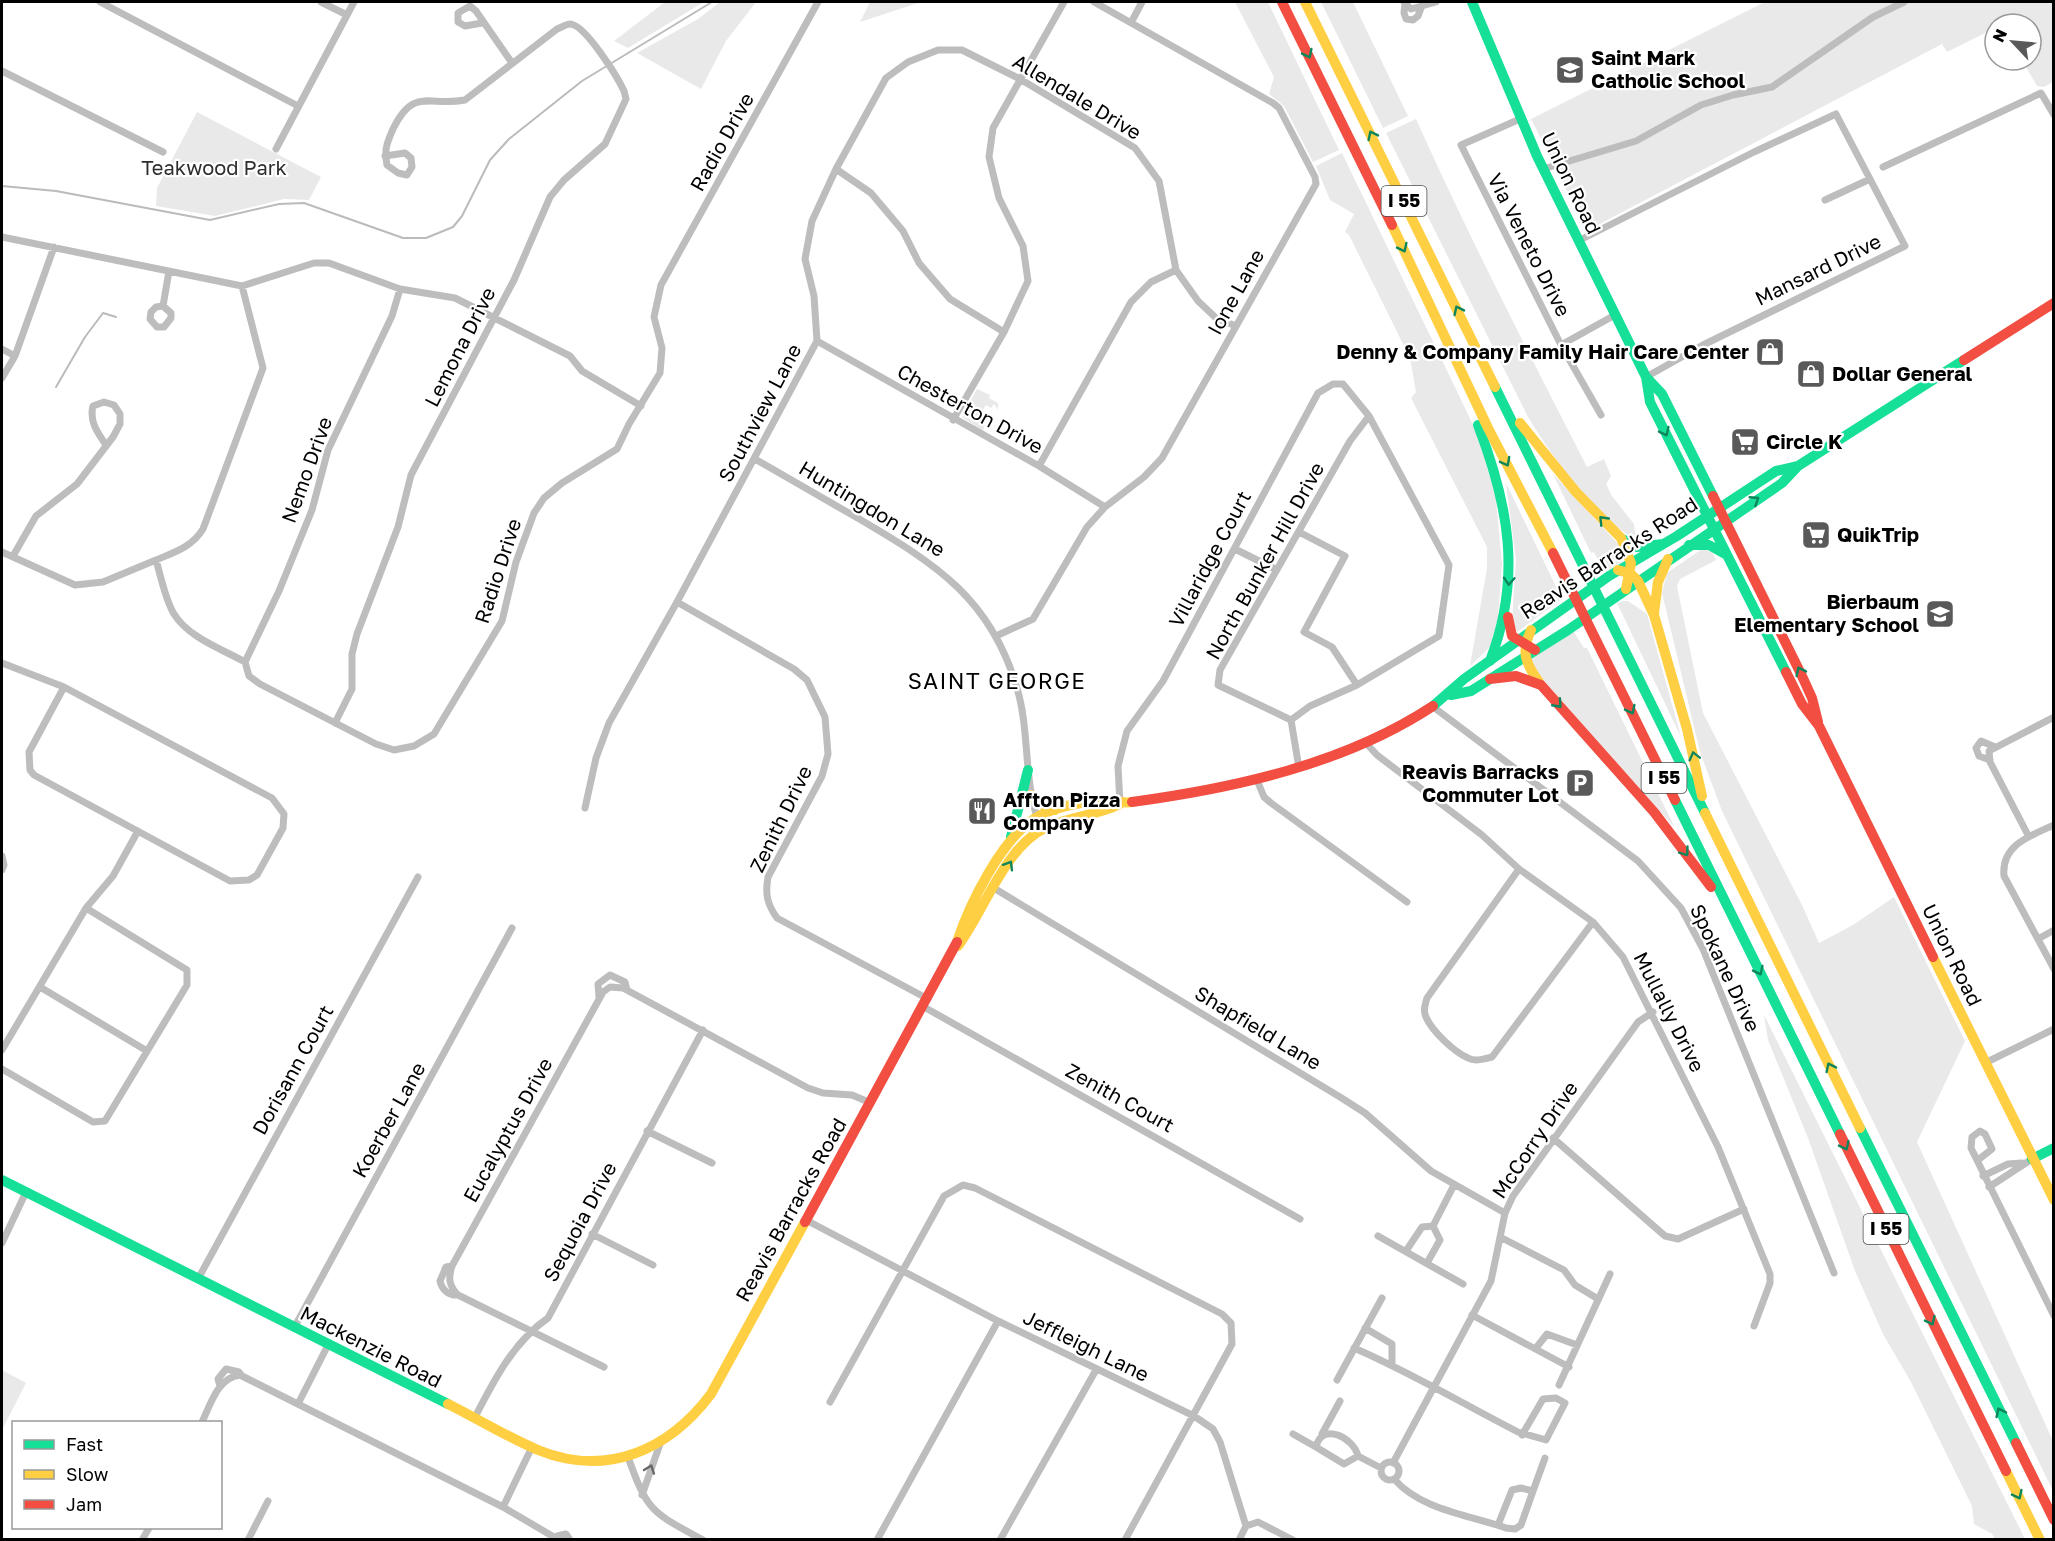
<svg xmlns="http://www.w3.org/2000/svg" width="2055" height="1541" font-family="'Golos Text',sans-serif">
<rect width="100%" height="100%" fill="#fff"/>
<path fill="#e9e9e9" d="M 665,2 L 704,2 L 628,48 L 614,41 Z
M 720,2 L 756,2 L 726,41 L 701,89 L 637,53 L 698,19 Z
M 870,2 L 921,2 L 860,22 Z
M 1235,2 L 1268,2 L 1339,150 L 1313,162 L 1284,106 L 1269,94 L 1274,77 Z
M 1321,2 L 1353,2 L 1408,116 L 1383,128 Z
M 1765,2 L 2053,2 L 2053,82 L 2044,87 L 2037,86 L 2022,60 L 2031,60 L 2031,24 L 1995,24 L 1995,28 L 1947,52 L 1942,44 L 1594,227 L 1582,221 L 1531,119 Z
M 197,112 L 321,177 L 309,200 L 284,199 L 215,216 L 156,206 L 157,188 Z
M 1416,119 C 1469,237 1528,352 1587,467 L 1604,459 L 1611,476 L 1606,484 L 1612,496 L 1634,524 L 1636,541 C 1595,514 1553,459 1528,417 L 1386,133 Z
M 1342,153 L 1478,435 L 1496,499 L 1502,564 L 1498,617 L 1490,647 L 1470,666 L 1487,568 L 1487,547 L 1411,398 L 1416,392 L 1410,358 L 1349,235 L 1345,232 L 1354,214 L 1330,200 L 1316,166 Z
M 977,389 L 990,395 L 989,398 L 998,403 L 998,410 L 994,404 L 991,408 L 986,405 L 979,416 L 986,420 L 983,431 L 962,417 Z
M 1553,474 L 1621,547 L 1623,561 L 1604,572 L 1594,552 L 1591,553 Z
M 1506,483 L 1562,599 L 1517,632 L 1512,621 L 1516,559 Z
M 1702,549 L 1712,552 L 1716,560 L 1680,579 L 1677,586 L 1703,713 L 1802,905 L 1819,943 L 1853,925 L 1894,897 L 1965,1041 L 1917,1142 L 2053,1441 L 2053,1491 L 1722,811 L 1700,752 L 1662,593 L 1667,573 Z
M 1624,601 L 1628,601 L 1647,614 L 1681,737 L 1617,603 Z
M 1574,632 L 1584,648 L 1587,648 L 1675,828 L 1539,675 L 1530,659 Z
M 1764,1015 L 2025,1539 L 1995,1539 L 1992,1534 L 1974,1524 L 1972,1506 L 1911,1382 L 1883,1334 L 1855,1271 L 1808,1138 L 1768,1040 Z
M 2,1370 L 26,1383 L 2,1430 Z"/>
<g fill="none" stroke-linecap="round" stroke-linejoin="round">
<path stroke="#bbb" stroke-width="2" d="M 2,186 L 56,191 L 210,220 L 279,204 L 304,203 L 403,238 L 426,238 L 453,227 L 462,216 L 490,160 L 509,139 L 582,81 L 712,2
M 56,387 L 85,337 L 103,313 L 116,317"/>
<path stroke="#bdbdbd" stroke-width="7" d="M 100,2 L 298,106
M 321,2 L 347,15
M 1404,2 L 1411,9 L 1436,2
M 1405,4 L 1404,13 L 1406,19 L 1413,20 L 1418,16 L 1421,8
M 1132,21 L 1142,2
M 482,23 L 465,26 L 458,22 L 458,13 L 470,6 L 476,11 L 512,63
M 2,71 L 163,152
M 1520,119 L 1461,145 L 1561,345 L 1601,415
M 276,149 L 354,2
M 1883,167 L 2041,93 L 2054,115
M 836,169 L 871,193 L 903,231 L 919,263 L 950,299 L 1004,332
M 1543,169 L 1636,141 L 1701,105 L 1733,95 L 1772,87 L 1873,17 L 1904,2
M 1825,200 L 1868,180
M 2,237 L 242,286 L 314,263 L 329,263 L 400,289 L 455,298 L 570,356 L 582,371 L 641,406
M 1578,241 L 1754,152 L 1836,114 L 1905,246 L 1703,345 L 1646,377
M 163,306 L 156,307 L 151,312 L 150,319 L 157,327 L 164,327 L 171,318 L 171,313 L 163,306 L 169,271
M 817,341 L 1039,466 L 1105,507
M 1561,345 L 1615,315
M 2,349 L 15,356
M 2,378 L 15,356 L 54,247
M 953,420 L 1004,332 L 1028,281 L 1023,246 L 999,198 L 989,157 L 993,128 L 1064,2
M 755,459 C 790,479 826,500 861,520 C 936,564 991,599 1017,688 C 1031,735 1022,785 1042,830
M 1039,466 L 1131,302 L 1151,282 L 1176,270
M 1299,532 L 1345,556 L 1304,632 L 1332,647 L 1357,685
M 1235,549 L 1277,570
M 2,552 L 75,585 L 103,582 L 156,560 C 161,577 165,599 174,614 C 189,638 222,649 245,662 L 249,676 L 260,684 L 376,744 L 394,750 L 414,746 L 434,734 L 502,621 L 516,562 L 534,513 L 544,498 L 562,483 L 617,449 L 629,424 L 660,373 L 662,348 L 654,317 L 661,285 L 818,2
M 13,556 L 36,516 L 77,484 L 113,437 L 120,424 L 120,414 L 114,405 L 104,402 L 93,406 C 89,422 98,433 106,445
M 156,560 C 175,552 192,547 203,529 L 263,368 L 242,286
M 677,602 L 794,669 L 807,680 L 825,717 L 828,754 L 822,776 L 768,877 C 765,894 767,904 777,918 L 928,999
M 996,636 L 1033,619 L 1087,527 L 1105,507 L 1144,477 L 1162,458 L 1316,184 L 1315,177 L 1279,108 L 1273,103 L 1094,2
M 245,662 L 279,591 L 312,510 L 328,450 L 392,316 L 400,289
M 2,663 L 64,687 L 272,798 L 284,814 L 283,828 L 257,875 L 249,880 L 230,881 L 34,775 L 30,770 L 29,752 L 64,687
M 1432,706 L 1638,861 L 1681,908 L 1703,949 L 1834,1273
M 1291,720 L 1218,685 L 1220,670 L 1350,441 L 1369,416
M 335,723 L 352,689 L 352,654 L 357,634 L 398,527 L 411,475 L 514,280 L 550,197 L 564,180 L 605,144 L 626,99 L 624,91 C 618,78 585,24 570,24 C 566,24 561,28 557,29 L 465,100 C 429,107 414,86 393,129 C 387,143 384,149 387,165 L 398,173 L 407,175 L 412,167 L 411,158 L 405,153 L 385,156
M 1365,742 L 1377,755 L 1482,835 L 1519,869 L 1593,922 L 1623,957 L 1718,1147 L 1770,1274 L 1770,1283 L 1754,1326
M 1990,760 L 1979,756 L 1976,748 L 1981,741 L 1995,747
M 1257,780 L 1264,797 L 1271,803 L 1407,902
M 1120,804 L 1118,766 L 1127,731 L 1163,681 L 1318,393 L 1333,384 L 1343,384 L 1369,416 L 1449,565 L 1439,636 L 1357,685 L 1310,706 L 1291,720 L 1299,768
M 585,808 L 596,758 L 609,723 L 677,602 L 817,341 L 814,296 L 805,259 L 812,221 L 836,169 L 886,78 L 908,62 L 938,50 L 962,50 L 1020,79 L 1135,148 L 1159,181 L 1176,270 L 1198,301 L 1216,318 L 1236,326
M 2054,825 C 2030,836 2001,845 2004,876 L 2054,969
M 2029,837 L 1990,762 L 1989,751 L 2054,717
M 2,856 L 4,865 L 2,870
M 1519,869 L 1427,998 C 1425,1005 1423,1011 1426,1017 C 1432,1031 1454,1052 1468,1058 C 1475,1062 1484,1059 1492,1057 L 1593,922
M 992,887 L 1340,1097 L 1365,1113 L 1431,1171 L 1505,1213
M 2038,939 L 2054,930
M 40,987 L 147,1051
M 599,997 L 598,984 L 610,975 L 625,982 L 627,990
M 924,1007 L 1300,1219
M 2,1050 L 86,908 L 113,876 L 138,831
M 1985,1063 L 2054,1029
M 2,1069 L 93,1122 L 105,1121 L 187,985 L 187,970 L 86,908
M 647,1131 L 712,1163
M 1553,1138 L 1665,1236 L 1678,1239 L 1744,1209
M 1978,1160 L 1992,1149 L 1985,1134 L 1980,1131 L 1972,1137 L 1971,1148 L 2054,1316
M 1983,1176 L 2008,1164 L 2022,1163
M 1989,1187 L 2032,1159
M 806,1220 L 998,1321 L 1194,1416 L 1213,1429 L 1220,1442 L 1246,1526 L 1258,1522 L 1293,1540
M 1433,1226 L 1454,1185
M 592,1234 L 653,1265
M 1378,1236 L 1463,1284
M 1502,1238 L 1564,1270 L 1575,1285 L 1598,1299
M 2,1243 L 26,1192
M 1406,1251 L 1422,1227 L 1433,1226
M 1427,1263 L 1440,1240 L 1433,1226
M 452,1266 L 446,1267 L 440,1281 C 442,1290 449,1296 458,1295
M 198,1279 L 418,877
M 1472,1315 L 1569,1367
M 294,1328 L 512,928
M 1365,1328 L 1392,1344 L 1392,1364
M 1354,1348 C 1410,1372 1463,1404 1518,1432 L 1546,1440 L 1565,1403 L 1556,1398 L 1543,1399 L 1522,1435
M 1536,1348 L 1547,1334 L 1577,1345
M 604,1367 L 458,1295 C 449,1286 448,1278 452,1266 L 603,992 L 610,987 L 623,988 L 808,1088 L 823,1093 L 852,1095 L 871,1103
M 1337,1380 L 1382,1298
M 1559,1385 L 1610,1274
M 220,1386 L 218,1379 L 226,1369 L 239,1372 L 242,1376
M 830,1402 L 944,1196 L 963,1185 L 975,1188 L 1222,1314 L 1231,1323 L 1232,1344 L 1125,1540
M 298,1404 L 328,1345
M 474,1419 C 493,1382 513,1342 548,1318 L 703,1030
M 202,1422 C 211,1404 217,1378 240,1375 L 503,1507 L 559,1540
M 1293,1434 L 1316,1447
M 1322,1434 L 1340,1401
M 1358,1456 C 1354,1438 1322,1421 1316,1447 L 1344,1464 L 1358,1456 L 1381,1468
M 628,1457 C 648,1513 652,1512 703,1540
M1381 1471a9 9 0 1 1 18 0a9 9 0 1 1-18 0Z
M 1393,1463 L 1491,1281 L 1505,1213 L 1513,1196 L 1638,1022 L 1653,1012
M 1394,1479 C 1421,1510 1469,1515 1506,1528 L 1515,1529 L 1521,1525 L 1533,1491 L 1521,1488 L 1512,1490 L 1498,1525
M 1533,1491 L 1545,1458
M 642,1495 L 660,1444
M 503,1507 L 532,1447
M 557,1536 L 566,1534 L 570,1540
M 142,1540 L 149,1528
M 248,1540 L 268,1501
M 877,1540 L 998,1321
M 1000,1540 L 1096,1370
M 1239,1540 L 1246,1526"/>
<path stroke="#16e098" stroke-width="10" d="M 1472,2 L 1537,156 L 1646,377 L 1662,394 L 1713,496
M 1646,377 L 1650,402 L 1786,672
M 1495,387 L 1705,813
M 1478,425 C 1509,506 1522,578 1490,661
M 1622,539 L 1637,547 L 1663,544
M 1689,545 L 1709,545 L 1725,554
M 1451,695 L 1471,691 L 1568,630 L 1782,483 L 1798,466 L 1964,360
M 1433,706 L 1464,679 L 1609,576 L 1677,536 L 1776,471 L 1798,466
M 1675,800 L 1840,1134
M 1011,837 L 1028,770
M 1860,1128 L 2016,1443
M 2032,1159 L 2054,1148
M 2,1180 L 448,1404"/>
<path stroke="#ffcf43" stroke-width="10" d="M 1305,2 L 1495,387
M 1392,225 L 1488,428 L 1553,553
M 1520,423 L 1576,492 L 1621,538 L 1631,563 L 1626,589
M 1618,570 L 1631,574 L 1638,581 L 1654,615 L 1687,729 L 1702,796
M 1654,613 L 1658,582 L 1668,559
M 1531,630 C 1521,652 1525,663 1539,682
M 1031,795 L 1039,803 L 1055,810
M 1705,813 L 1860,1128
M 957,942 C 969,905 1001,840 1034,819 C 1050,808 1081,802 1100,800 C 1111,799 1121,804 1132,802
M 958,946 C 984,911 1005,847 1045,828 C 1069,816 1096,816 1120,804
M 1933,957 L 2054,1200
M 448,1404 C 478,1419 507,1437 538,1450 C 607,1478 669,1450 711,1394 L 805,1222
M 2006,1471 L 2040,1540"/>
<path stroke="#f24e42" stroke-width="10" d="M 1282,2 L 1392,225
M 1964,360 L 2054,303
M 1713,496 L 1802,676 L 1812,698 L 1818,722
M 1553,553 L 1675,800
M 1508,617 L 1512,636 L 1535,650
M 1786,672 L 1802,704 L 1819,726 L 1933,957
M 1490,679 L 1516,676 L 1541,685 L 1654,812 L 1711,887
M 1132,802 C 1235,788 1345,764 1433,706
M 1840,1134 L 2006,1471
M 805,1222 L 957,942
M 2016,1443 L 2054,1520"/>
</g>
<defs><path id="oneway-chevron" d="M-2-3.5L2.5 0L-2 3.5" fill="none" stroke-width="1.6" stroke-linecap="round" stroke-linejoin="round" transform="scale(1.5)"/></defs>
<g stroke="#0d865b">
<use href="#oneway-chevron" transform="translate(1308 54) rotate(64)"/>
<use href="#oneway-chevron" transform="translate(1372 135) rotate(-116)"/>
<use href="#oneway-chevron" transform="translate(1403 248) rotate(64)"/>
<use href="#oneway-chevron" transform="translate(1458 310) rotate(-116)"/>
<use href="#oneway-chevron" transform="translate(1665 432) rotate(64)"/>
<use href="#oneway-chevron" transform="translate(1506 462) rotate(62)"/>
<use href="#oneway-chevron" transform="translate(1755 500) rotate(-33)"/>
<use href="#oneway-chevron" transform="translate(1603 520) rotate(-134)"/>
<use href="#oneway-chevron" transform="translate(1509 581) rotate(93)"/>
<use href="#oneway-chevron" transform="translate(1800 671) rotate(-116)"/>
<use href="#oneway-chevron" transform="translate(1558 704) rotate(48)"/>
<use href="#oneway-chevron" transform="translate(1631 710) rotate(64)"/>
<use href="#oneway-chevron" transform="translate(1694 756) rotate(-104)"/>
<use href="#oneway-chevron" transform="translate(1685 852) rotate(54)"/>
<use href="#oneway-chevron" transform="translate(1009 865) rotate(-59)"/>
<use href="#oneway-chevron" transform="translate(1759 971) rotate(64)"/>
<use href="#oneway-chevron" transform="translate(1830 1067) rotate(-116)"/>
<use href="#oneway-chevron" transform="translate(1845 1146) rotate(64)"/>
<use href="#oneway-chevron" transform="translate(1931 1321) rotate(64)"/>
<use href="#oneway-chevron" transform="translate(2000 1412) rotate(-116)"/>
<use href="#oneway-chevron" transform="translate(2018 1495) rotate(64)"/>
</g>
<use stroke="#686868" href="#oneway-chevron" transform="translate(650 1469) rotate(-70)"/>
<defs>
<g id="school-square" transform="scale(1.5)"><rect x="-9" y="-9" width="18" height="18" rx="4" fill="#595959" stroke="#fff"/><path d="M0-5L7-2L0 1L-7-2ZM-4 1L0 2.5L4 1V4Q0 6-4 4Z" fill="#fff"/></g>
<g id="shop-square" transform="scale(1.5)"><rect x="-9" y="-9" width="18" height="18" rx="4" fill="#595959" stroke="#fff"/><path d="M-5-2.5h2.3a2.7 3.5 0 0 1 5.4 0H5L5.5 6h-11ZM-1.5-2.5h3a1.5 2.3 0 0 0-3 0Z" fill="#fff"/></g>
<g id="supermarket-square" transform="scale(1.5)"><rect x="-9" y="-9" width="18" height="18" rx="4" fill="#595959" stroke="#fff"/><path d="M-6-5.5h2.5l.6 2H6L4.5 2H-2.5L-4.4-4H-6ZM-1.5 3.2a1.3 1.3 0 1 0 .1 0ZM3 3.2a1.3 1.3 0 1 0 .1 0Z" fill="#fff"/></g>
<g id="parking-square" transform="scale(1.5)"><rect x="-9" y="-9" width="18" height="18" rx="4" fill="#595959" stroke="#fff"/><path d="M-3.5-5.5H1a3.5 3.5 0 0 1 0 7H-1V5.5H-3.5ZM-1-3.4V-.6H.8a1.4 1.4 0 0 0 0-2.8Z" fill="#fff"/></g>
<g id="restaurant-square" transform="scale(1.5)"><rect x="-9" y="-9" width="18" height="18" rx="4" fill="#595959" stroke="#fff"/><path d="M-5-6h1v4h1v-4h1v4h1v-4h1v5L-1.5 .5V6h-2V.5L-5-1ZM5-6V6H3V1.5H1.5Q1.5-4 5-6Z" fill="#fff"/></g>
</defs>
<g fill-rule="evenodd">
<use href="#school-square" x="1570" y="70"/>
<use href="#shop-square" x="1770" y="352"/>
<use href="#shop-square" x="1811" y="374"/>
<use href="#supermarket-square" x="1745" y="442"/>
<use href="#supermarket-square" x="1816" y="535"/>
<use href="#school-square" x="1940" y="614"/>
<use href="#parking-square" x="1580" y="783"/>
<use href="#restaurant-square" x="982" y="811"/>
</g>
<g text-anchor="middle" stroke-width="4.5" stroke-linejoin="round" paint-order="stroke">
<g fill="#fff" stroke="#4c4c4c" stroke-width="1.5">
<rect x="1381.5" y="186" width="45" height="30" rx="4.5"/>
<rect x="1641.5" y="763" width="45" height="30" rx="4.5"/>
<rect x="1863.5" y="1214" width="45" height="30" rx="4.5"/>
</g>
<g font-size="18" font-weight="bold" fill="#000">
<text x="1404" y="207">I 55</text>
<text x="1664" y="784">I 55</text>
<text x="1886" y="1235">I 55</text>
</g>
<g font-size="20" font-weight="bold" fill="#000" stroke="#fff" text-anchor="start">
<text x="1591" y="65">Saint Mark<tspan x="1591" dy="23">Catholic School</tspan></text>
<text x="1749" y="359" text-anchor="end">Denny &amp; Company Family Hair Care Center</text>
<text x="1832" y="381">Dollar General</text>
<text x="1766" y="449">Circle K</text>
<text x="1837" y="542">QuikTrip</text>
<text x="1919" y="609" text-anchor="end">Bierbaum<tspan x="1919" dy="23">Elementary School</tspan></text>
<text x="1559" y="779" text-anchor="end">Reavis Barracks<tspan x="1559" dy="23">Commuter Lot</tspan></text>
<text x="1003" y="807">Affton Pizza<tspan x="1003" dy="23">Company</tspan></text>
</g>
<g font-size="20" fill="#000" stroke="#fff">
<text transform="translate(1077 97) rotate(31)" y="7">Allendale Drive</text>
<text transform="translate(722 142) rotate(-61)" y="7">Radio Drive</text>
<text transform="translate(1571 183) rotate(64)" y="7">Union Road</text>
<text transform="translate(1529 245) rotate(63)" y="7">Via Veneto Drive</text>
<text transform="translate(1818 270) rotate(-26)" y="7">Mansard Drive</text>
<text transform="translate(1236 292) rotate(-61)" y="7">Ione Lane</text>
<text transform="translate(460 347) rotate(-63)" y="7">Lemona Drive</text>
<text transform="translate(970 409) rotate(29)" y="7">Chesterton Drive</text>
<text transform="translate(760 413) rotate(-62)" y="7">Southview Lane</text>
<text transform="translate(307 470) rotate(-70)" y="7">Nemo Drive</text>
<text transform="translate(872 509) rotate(31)" y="7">Huntingdon Lane</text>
<text transform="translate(1609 558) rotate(-33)" y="7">Reavis Barracks Road</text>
<text transform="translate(1210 559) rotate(-62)" y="7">Villaridge Court</text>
<text transform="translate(1265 561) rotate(-61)" y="7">North Bunker Hill Drive</text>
<text transform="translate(498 571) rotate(-72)" y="7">Radio Drive</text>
<text transform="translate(781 819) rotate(-64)" y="7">Zenith Drive</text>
<text transform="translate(1952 955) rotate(64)" y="7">Union Road</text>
<text transform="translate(1725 968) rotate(65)" y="7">Spokane Drive</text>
<text transform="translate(1669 1012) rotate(63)" y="7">Mullally Drive</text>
<text transform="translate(1258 1028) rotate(31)" y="7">Shapfield Lane</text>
<text transform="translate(293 1070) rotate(-61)" y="7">Dorisann Court</text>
<text transform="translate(1120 1098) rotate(29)" y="7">Zenith Court</text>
<text transform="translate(389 1120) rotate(-61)" y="7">Koerber Lane</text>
<text transform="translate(508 1130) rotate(-61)" y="7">Eucalyptus Drive</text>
<text transform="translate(1535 1140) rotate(-56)" y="7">McCorry Drive</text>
<text transform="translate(791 1210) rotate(-61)" y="7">Reavis Barracks Road</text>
<text transform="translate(580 1222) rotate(-62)" y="7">Sequoia Drive</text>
<text transform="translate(1086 1346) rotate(26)" y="7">Jeffleigh Lane</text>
<text transform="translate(371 1347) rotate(27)" y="7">Mackenzie Road</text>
</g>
<g font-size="20" fill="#2e2e2e" stroke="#fff">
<text x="214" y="175">Teakwood Park</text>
</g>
<g font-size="22" letter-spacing="1.5" fill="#000" stroke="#fff">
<text x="997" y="689">SAINT GEORGE</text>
</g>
</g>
<rect width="2055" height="1541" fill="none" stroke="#000000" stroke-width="6"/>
<rect x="12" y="1421" width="210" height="108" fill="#ffffff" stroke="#999999" stroke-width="1.5"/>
<rect x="24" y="1440" width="30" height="9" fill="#16e098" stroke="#999999" stroke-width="1.5"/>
<text x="66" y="1451" font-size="18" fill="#000000">Fast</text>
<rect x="24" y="1470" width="30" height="9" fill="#ffcf43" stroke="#999999" stroke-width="1.5"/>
<text x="66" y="1481" font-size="18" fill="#000000">Slow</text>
<rect x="24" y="1500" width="30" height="9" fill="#f24e42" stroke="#999999" stroke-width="1.5"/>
<text x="66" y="1511" font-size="18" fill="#000000">Jam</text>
<g transform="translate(2013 42) rotate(296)"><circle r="28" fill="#ffffff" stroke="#999999" stroke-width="1.5"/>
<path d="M0-4.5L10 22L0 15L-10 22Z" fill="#595959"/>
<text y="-9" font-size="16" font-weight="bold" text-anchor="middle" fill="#000000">N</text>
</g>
</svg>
